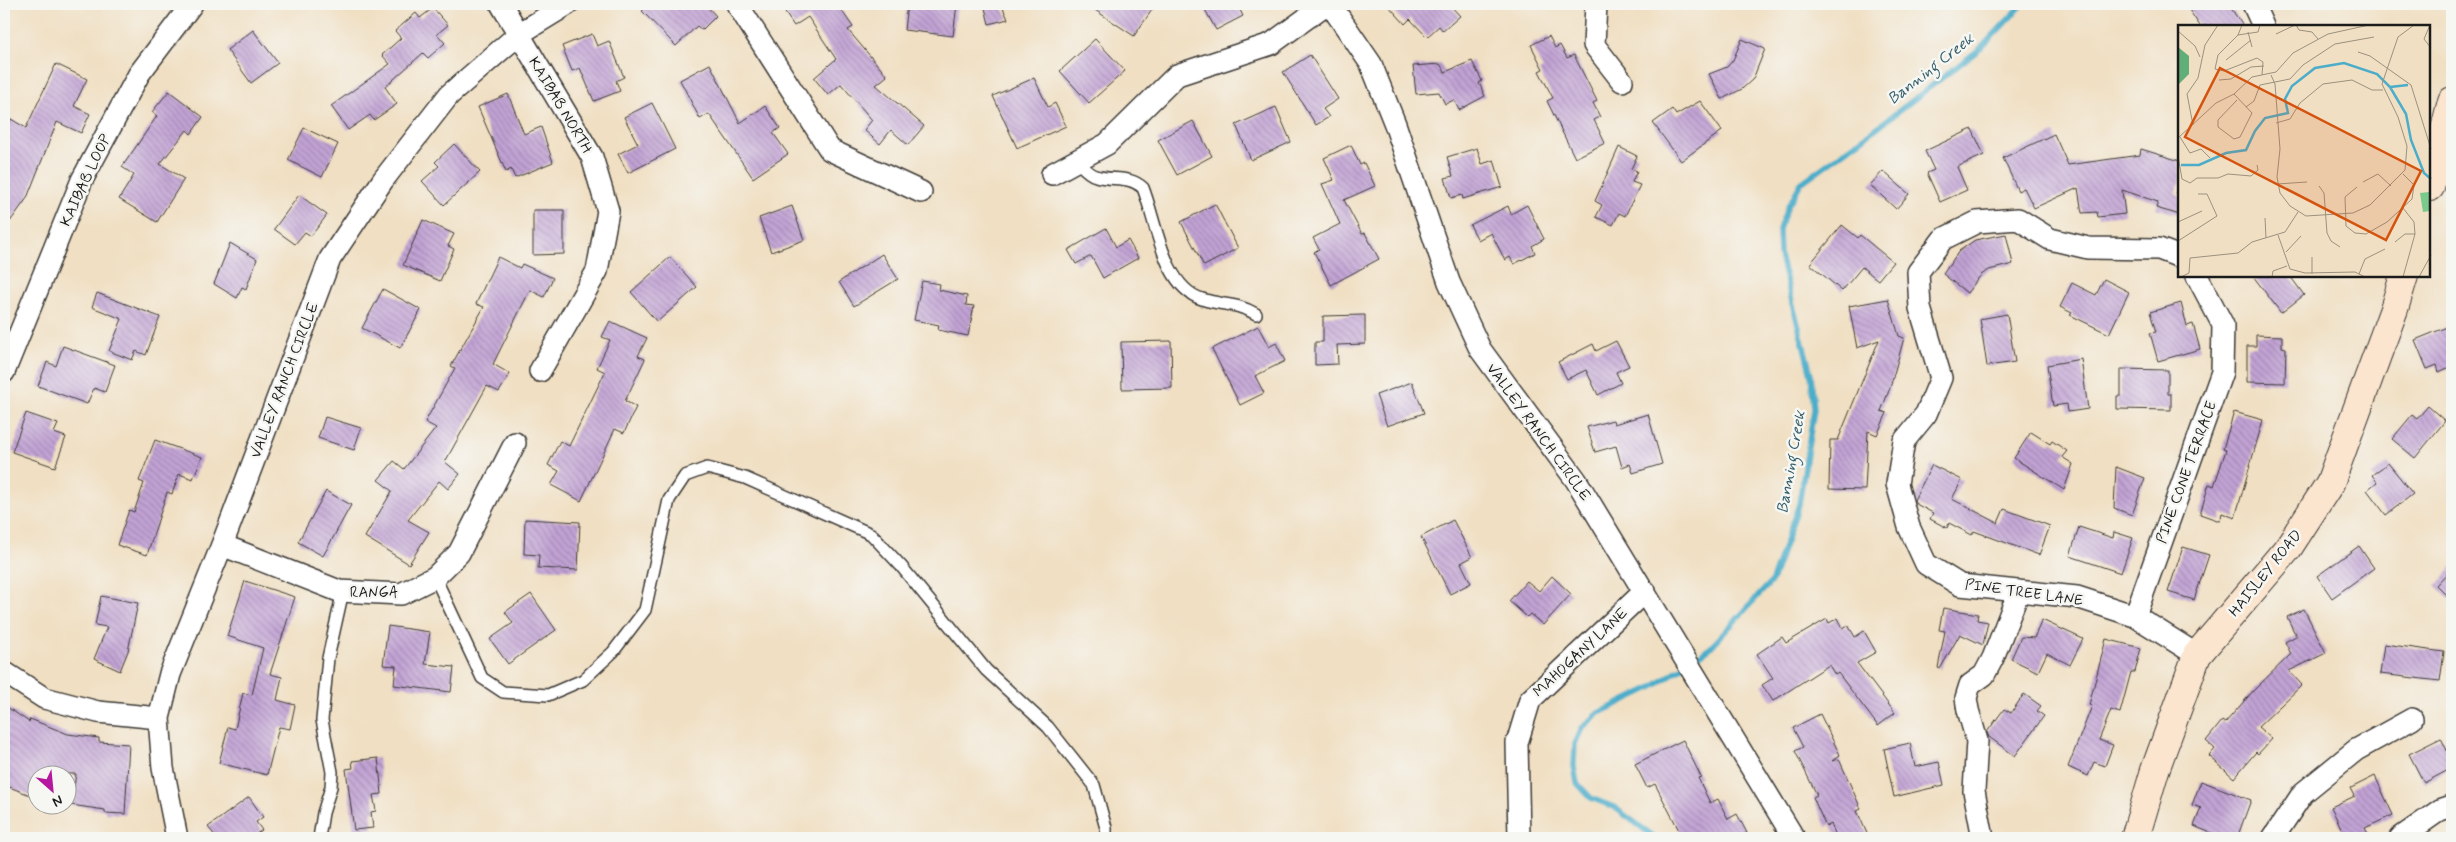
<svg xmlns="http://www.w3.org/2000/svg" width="2456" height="842" font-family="Mynerve,sans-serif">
<defs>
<pattern id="building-back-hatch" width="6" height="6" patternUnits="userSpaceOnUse" patternTransform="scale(1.25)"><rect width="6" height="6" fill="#c2a3d5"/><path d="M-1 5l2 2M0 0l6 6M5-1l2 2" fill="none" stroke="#9d84ac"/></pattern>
</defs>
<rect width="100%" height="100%" fill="#f6f6f2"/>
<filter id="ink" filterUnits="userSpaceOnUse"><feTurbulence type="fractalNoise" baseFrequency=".02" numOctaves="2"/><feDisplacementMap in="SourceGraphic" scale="10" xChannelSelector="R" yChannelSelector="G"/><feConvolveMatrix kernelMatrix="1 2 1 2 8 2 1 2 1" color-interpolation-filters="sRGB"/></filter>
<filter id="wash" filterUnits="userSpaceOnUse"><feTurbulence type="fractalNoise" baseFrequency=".0096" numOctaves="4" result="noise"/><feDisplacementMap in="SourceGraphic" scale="20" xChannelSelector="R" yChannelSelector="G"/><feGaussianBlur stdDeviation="1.12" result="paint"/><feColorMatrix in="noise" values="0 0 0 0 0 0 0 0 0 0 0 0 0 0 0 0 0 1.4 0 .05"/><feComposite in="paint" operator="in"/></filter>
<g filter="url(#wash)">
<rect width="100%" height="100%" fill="#f0dfc2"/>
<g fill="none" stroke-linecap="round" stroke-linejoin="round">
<path stroke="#4badca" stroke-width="5.5" d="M 1656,838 L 1614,807 L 1591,798 L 1577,783 L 1574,766 L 1575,744 L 1582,728 L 1599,713 L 1653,687 L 1710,648 L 1772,581 L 1799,504 L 1814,409 L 1811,374 L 1780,256 L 1779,229 L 1788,206 L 1801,183 L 1866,136 L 1981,48 L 2023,4"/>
</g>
<g id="blocks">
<path fill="url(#building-back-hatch)" d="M 650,4 L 705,4 L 716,16 L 702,30 L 697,26 L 676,46 L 642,11 Z
M 779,4 L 837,4 L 853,27 L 848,30 L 887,76 L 876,85 L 924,126 L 908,145 L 891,130 L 880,144 L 864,130 L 872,120 L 841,84 L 828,95 L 814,78 L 836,59 L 808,17 L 794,26 Z
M 907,4 L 957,4 L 953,36 L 904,30 Z
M 984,4 L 1001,4 L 1008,19 L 989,24 Z
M 1086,4 L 1156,4 L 1134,36 Z
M 1202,4 L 1237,4 L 1243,16 L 1216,30 Z
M 1387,4 L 1449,4 L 1460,16 L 1443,31 L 1439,26 L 1427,37 L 1410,19 L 1405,24 Z
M 2185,4 L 2228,4 L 2243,26 L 2200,26 Z
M 433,8 L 448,25 L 437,34 L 445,43 L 428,58 L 423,53 L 385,87 L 397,104 L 374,120 L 370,115 L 348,130 L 331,106 L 390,64 L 382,55 L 401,38 L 395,31 L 416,13 L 420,18 Z
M 253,30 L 278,63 L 251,83 L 227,50 Z
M 592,34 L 597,46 L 609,41 L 624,77 L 616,81 L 620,91 L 594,101 L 580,68 L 572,71 L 562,46 Z
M 1549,36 L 1555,48 L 1560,45 L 1567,58 L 1574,55 L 1597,101 L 1593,103 L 1600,117 L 1594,120 L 1605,143 L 1575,158 L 1547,101 L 1553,98 L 1539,71 L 1543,69 L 1531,45 Z
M 1095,39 L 1125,71 L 1089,103 L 1060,71 Z
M 1742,39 L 1765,49 L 1753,79 L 1742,89 L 1722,99 L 1709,74 L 1727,67 L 1733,60 Z
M 1310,55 L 1338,99 L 1323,109 L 1329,117 L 1316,125 L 1283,72 Z
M 1472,61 L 1482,81 L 1479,83 L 1485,96 L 1459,110 L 1454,100 L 1445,104 L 1439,92 L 1416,94 L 1413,66 L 1440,64 L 1445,72 Z
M 56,64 L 87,79 L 74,106 L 90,114 L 81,133 L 57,122 L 27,198 L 4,230 L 4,127 L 7,129 L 11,119 L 26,128 Z
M 710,64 L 740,123 L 765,106 L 780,128 L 773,133 L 788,154 L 753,178 L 709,114 L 700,119 L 680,80 Z
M 1034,78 L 1048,107 L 1055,103 L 1066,126 L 1017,148 L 993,96 Z
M 169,91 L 203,117 L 191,134 L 187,130 L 160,164 L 184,179 L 157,222 L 119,199 L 134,175 L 122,167 L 157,116 L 152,112 Z
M 508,94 L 524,134 L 541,127 L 553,162 L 515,178 L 511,169 L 506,172 L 478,107 Z
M 1700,101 L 1722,131 L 1681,161 L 1653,123 L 1672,109 L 1676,115 Z
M 652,103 L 675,149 L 628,173 L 618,154 L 638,144 L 624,117 Z
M 1276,107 L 1291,142 L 1251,160 L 1236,125 Z
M 1193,121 L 1212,156 L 1177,175 L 1158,140 Z
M 304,128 L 338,144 L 322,177 L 288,160 Z
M 1972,129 L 1984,155 L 1957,167 L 1967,190 L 1940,202 L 1927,173 L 1934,170 L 1925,151 Z
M 2054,134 L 2068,165 L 2140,155 L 2141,149 L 2180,161 L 2180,180 L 2176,194 L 2180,196 L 2180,215 L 2156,208 L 2158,202 L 2122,190 L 2125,214 L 2098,217 L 2097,212 L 2082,213 L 2078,188 L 2034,208 L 2024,188 L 2018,191 L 2003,158 Z
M 454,144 L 480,172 L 444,205 L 422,181 L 439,166 L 435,162 Z
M 1351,145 L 1360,165 L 1364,163 L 1375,186 L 1344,200 L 1362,234 L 1365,233 L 1379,259 L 1331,285 L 1314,252 L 1319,249 L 1313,238 L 1340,224 L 1322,184 L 1334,180 L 1324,158 Z
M 1619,147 L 1637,156 L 1631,169 L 1637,171 L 1632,182 L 1640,185 L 1625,216 L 1619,213 L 1613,225 L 1596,217 L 1602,205 L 1595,201 Z
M 1477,148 L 1482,164 L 1494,160 L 1502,187 L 1463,199 L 1462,195 L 1451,198 L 1445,178 L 1453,176 L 1447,157 Z
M 1883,171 L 1909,194 L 1896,209 L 1870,185 Z
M 299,195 L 327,215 L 311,236 L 305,232 L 295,244 L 274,229 Z
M 1215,204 L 1238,248 L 1204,266 L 1181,222 Z
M 1527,205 L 1544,239 L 1532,246 L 1535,253 L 1514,264 L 1510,257 L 1505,260 L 1491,233 L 1478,240 L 1470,225 L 1508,206 L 1511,214 Z
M 792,206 L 804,240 L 771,252 L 759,218 Z
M 533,210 L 564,210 L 564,254 L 533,255 Z
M 423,220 L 454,234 L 448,246 L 454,249 L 440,281 L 403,265 Z
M 1842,225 L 1858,238 L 1860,235 L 1893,262 L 1878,280 L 1862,267 L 1842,291 L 1810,264 Z
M 1106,228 L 1116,247 L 1128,240 L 1138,258 L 1103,278 L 1091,256 L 1076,264 L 1068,250 Z
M 2006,234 L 2013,264 L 1989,270 L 1981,275 L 1967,293 L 1943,274 L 1959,251 L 1975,240 Z
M 230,243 L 257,259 L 246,289 L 242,287 L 237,298 L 214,284 Z
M 882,254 L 898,279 L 854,306 L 839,282 Z
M 498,257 L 520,268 L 522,264 L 553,278 L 544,297 L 530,290 L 493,364 L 510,374 L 499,392 L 487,386 L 445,462 L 460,474 L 448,489 L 439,481 L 408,520 L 429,532 L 409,564 L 365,537 L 392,491 L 378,480 L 394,461 L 404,469 L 436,428 L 425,422 L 455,368 L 451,366 L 484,307 L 476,304 Z
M 670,257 L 697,287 L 657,322 L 631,292 Z
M 2253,276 L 2290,276 L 2304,295 L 2281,313 Z
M 2104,279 L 2129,292 L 2109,334 L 2070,315 L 2072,313 L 2060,307 L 2072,283 L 2096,295 Z
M 922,281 L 940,284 L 939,290 L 967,296 L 966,305 L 974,306 L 968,336 L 938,330 L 939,325 L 914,320 Z
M 383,289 L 421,310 L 400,348 L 362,328 Z
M 97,293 L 160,317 L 146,355 L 136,351 L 132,360 L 109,351 L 122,319 L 92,307 Z
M 1888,299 L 1899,336 L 1904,338 L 1890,388 L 1881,411 L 1887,413 L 1877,435 L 1868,431 L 1865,490 L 1829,489 L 1830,440 L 1838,440 L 1879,340 L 1857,348 L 1849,306 Z
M 2181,303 L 2187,326 L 2193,324 L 2200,349 L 2158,361 L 2150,333 L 2156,332 L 2150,312 Z
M 2007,314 L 2015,362 L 1987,366 L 1980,319 Z
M 1365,315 L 1365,344 L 1337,345 L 1338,364 L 1315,365 L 1315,342 L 1323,342 L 1323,316 Z
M 610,321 L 647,338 L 638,356 L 645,359 L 625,401 L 636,407 L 624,433 L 615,429 L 581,501 L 551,485 L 559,471 L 548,465 L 560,441 L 569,446 L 605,372 L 597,368 L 610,340 L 602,337 Z
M 2452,325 L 2452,366 L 2439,372 L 2437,365 L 2427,369 L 2415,340 Z
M 1258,326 L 1269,347 L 1276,343 L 1285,361 L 1255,376 L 1264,393 L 1240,405 L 1212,349 Z
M 2256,335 L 2282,336 L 2282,347 L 2286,348 L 2285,383 L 2247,382 L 2247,346 L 2256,346 Z
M 1171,341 L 1172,388 L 1122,389 L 1121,342 Z
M 1616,341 L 1629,366 L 1616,372 L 1621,383 L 1598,395 L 1586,370 L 1567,379 L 1558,362 L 1593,344 L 1596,351 Z
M 63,346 L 115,365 L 105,392 L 94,388 L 87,404 L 38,386 L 47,362 L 56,366 Z
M 2081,359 L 2088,409 L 2068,412 L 2067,404 L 2053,406 L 2047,365 Z
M 2121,369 L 2168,370 L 2168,394 L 2171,394 L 2171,410 L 2117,409 L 2117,396 L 2121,396 Z
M 1412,382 L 1424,413 L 1387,426 L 1376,395 Z
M 2428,406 L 2445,421 L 2415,458 L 2392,439 L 2412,415 L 2417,419 Z
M 2234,412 L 2263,420 L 2235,518 L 2222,513 L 2220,521 L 2200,514 L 2209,484 L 2214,486 L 2226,450 L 2223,449 Z
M 26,413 L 58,424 L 54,433 L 66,437 L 55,467 L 12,452 Z
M 1648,414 L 1662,464 L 1633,473 L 1630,464 L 1622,467 L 1616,446 L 1595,452 L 1587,427 L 1613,420 L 1614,424 Z
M 325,417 L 361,428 L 354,450 L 318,438 Z
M 2031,432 L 2050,444 L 2052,441 L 2067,451 L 2062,457 L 2073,464 L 2064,490 L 2014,458 Z
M 155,440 L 202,457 L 193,479 L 179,474 L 172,494 L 167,492 L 147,555 L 117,545 L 129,510 L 134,512 L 144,483 L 139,481 Z
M 2388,463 L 2413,494 L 2386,515 L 2367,490 L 2377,482 L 2372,475 Z
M 1932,465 L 1962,480 L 1952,499 L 1998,523 L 2004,509 L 2050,526 L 2039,555 L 1974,531 L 1972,535 L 1949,523 L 1947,528 L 1930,519 L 1933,513 L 1916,504 L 1914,500 Z
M 2116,467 L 2145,478 L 2132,515 L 2114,508 Z
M 326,491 L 351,505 L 323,556 L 298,542 Z
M 525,519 L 580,522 L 578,570 L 538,568 L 539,555 L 524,554 Z
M 1453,520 L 1472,557 L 1461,563 L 1471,583 L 1450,594 L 1421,537 Z
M 2079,527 L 2113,538 L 2114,532 L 2133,538 L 2121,573 L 2070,556 Z
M 2359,546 L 2374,568 L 2332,598 L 2317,576 Z
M 2183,547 L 2209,555 L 2194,600 L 2168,592 Z
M 2452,568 L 2452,601 L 2436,585 Z
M 1552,576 L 1571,594 L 1543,625 L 1530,614 L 1527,617 L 1509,601 L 1527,581 L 1539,591 Z
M 245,581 L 295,597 L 270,674 L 282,677 L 277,700 L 295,705 L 290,729 L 279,727 L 267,775 L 219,763 L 228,727 L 235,729 L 243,693 L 252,695 L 263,648 L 227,636 Z
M 531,594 L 556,630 L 508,664 L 490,639 L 513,623 L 505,612 Z
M 101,596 L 138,603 L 128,651 L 120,671 L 94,659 L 107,627 L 95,625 Z
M 1943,608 L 1978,614 L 1977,620 L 1988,622 L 1983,645 L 1960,634 L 1940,669 L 1938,668 L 1945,631 L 1939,630 Z
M 2304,609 L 2326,653 L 2289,671 L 2302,685 L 2258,727 L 2272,739 L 2258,754 L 2256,752 L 2234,778 L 2209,756 L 2215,749 L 2206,741 L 2222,721 L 2225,723 L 2254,690 L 2291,654 L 2285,642 L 2296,636 L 2287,617 Z
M 1838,618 L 1843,628 L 1848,625 L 1855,637 L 1864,631 L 1876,652 L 1857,663 L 1895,713 L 1878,726 L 1838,673 L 1835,675 L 1829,665 L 1773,701 L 1762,685 L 1773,678 L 1757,654 L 1782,637 L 1786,643 L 1827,619 L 1829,623 Z
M 2042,620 L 2083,639 L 2070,665 L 2047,653 L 2038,672 L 2011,659 L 2021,637 L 2034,638 Z
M 388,626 L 430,632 L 425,664 L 454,667 L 451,692 L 394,685 L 396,666 L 383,665 Z
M 2106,639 L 2141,648 L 2135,672 L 2131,672 L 2120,713 L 2111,710 L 2099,740 L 2113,745 L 2105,766 L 2094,762 L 2088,776 L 2068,767 L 2092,706 L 2089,705 Z
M 2384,644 L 2444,652 L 2440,681 L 2380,674 Z
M 2024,694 L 2041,706 L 2037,711 L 2044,716 L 2015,756 L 1989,737 L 1987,732 L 2004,709 L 2011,713 Z
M 4,705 L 29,722 L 30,719 L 68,734 L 99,738 L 99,742 L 129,744 L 125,814 L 105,813 L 105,810 L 71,805 L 76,774 L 38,774 L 38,798 L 4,785 Z
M 1820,714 L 1840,755 L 1832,761 L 1839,759 L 1861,809 L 1857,811 L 1869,838 L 1837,838 L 1831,824 L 1826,827 L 1813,797 L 1817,795 L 1795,751 L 1803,747 L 1793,728 Z
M 2441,738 L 2452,761 L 2452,768 L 2424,783 L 2409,754 Z
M 1683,740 L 1701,777 L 1698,778 L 1710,803 L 1718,799 L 1728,819 L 1737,814 L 1747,833 L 1736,838 L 1683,838 L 1655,784 L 1647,788 L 1635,764 Z
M 1910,743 L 1915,767 L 1939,762 L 1944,785 L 1894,797 L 1884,749 Z
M 378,758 L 382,794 L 373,795 L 376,811 L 371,812 L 373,828 L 354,830 L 346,769 L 353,768 L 352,761 Z
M 2375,776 L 2393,815 L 2365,828 L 2370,838 L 2346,838 L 2331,807 L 2355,796 L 2351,788 Z
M 2201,781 L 2251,800 L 2237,838 L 2223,838 L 2194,826 L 2201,808 L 2192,805 Z
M 249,797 L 263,817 L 256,822 L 262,830 L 251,838 L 217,838 L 208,827 Z"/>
</g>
</g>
<g filter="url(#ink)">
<use href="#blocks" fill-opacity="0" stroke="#3c3935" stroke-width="1"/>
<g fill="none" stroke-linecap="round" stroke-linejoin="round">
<g stroke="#3c3935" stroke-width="14">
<path id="lane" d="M 1077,161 C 1082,166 1088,174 1096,176 C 1112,181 1130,175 1143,188 C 1156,220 1163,287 1202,299 C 1223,306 1235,302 1256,314
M 435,577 L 482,678 L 503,692 L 548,695 L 583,680 L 613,652 L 645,610 L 669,500 L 685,476 L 707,468 L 745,478 L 871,534 L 901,566 L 986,670 L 1048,727 L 1094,785 L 1106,828 L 1106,838
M 319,838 L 323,813 L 331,787 L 332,772 L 322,720 L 328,658 L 343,591"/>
</g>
<g stroke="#3c3935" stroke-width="24">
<path id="street" d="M 501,4 L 592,157 L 608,211 L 597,271 L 540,371
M 737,4 L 830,150 L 921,192
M 1330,4 L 1371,64 L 1395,124 L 1449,282 L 1480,349 L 1576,480 L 1794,838
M 1596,4 L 1594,45 L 1622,81
M 2253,4 L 2263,26
M 1052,174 L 1107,144 L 1177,75 L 1271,44 L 1326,4
M 2180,257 L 2159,249 L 2088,248 L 2050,239 L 2018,219 L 1977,222 L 1943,239 L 1918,272 L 1920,308 L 1941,378 L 1926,414 L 1904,441 L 1897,484 L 1909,527 L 1926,564 L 1960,585 L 2077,597 L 2135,616 L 2197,655
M 4,372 L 82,180 L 139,74 L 192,4
M 222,545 L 339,591 L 401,594 L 435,577 L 459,553 L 515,443
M 2135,616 L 2222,372 L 2223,325 L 2197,276
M 4,672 L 44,698 L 98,712 L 159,718
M 177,838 L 163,768 L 159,718 L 170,674 L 222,545 L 330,259 L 383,180 L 449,95 L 519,34 L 568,4
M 1519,838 L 1517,743 L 1530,700 L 1645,591
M 1983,838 L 1974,791 L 1977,741 L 1968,710 L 1966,698 L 1970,685 L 1984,675 L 1993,658 L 2019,591
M 2273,838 L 2303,793 L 2356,750 L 2412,719
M 2400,838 L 2440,810 L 2452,806"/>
</g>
<g stroke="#3c3935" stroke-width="30">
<path id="secondary" d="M 2430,187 L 2452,101
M 2135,838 L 2155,770 L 2197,655 L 2288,548 L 2330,483 L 2394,309 L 2404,276"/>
</g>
<use href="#lane" stroke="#fff" stroke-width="11"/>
<use href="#street" stroke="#fff" stroke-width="21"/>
<use href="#secondary" stroke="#fbe5cf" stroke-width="28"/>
</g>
</g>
<g text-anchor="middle" stroke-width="5" stroke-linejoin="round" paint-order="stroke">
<g font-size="15" fill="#1c1c1c" stroke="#f6f6f2">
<text transform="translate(561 105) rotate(59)" y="5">KAIBAB NORTH</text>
<text transform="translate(85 180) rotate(-65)" y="5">KAIBAB LOOP</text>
<text transform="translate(284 380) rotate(-69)" y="5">VALLEY RANCH CIRCLE</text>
<text transform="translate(1539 432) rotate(54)" y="5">VALLEY RANCH CIRCLE</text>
<text transform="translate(2186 472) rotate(-70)" y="5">PINE CONE TERRACE</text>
<text transform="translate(2265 573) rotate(-51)" y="5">HAISLEY ROAD</text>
<text x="374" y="597">RANGA</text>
<text transform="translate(2024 592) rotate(8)" y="5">PINE TREE LANE</text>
<text transform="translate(1580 652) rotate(-43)" y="5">MAHOGANY LANE</text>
</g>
<g font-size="16" font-style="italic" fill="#315d6a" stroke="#f6f6f2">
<text transform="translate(1930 68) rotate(-38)" y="6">Banning Creek</text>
<text transform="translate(1790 462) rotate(-80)" y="6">Banning Creek</text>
</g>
</g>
<g transform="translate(2178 25)">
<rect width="252" height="252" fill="#f0dfc2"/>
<path d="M 251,167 L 252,186 L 245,187 L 242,168 Z" fill="#79ca8c"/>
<path d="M 0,22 L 11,31 L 11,49 L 0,60 Z" fill="#62ae78"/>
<path fill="none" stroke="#4badca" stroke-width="2.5" d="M 212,62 L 230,60M 3,140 L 21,140 L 48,128 L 68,125 L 77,106 L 87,93 L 110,88 L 107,74 L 114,61 L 137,43 L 166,38 L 199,49 L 212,62 L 228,89 L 233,115 L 246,148 L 253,154"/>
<path fill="none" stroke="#9b9180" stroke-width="1" d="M 64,0 L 60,10 L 40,30 L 37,44 L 46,46 L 79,33 L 85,37 L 84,50M 118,0 L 121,5 L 134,7 L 140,14M 252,0 L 246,14 L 253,23M 0,6 L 17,21 L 22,32M 70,7 L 74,22M 98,9 L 117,0M 60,10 L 80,7 L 82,0M 180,27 L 192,31 L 233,60 L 253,124M 48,35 L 73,15M 93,50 L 97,59 L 102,124 L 99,152 L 102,168 L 112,181 L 128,191 L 175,188 L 192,180 L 227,145 L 229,121 L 220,92 L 204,59 L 220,12 L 236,0M 41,55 L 53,54 L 73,42 L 86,41M 56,69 L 74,88 L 62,112 L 56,114 L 40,102 L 40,95 L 59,75M 68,82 L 76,76 L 82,60 L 112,54 L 125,40 L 157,19 L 196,12M 98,98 L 112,94 L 122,78 L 145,59 L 174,55 L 194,65 L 205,65M 15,100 L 9,69 L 20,53 L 27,20 L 40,0M 2,112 L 12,128 L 23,124 L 32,133M 0,113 L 38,78 L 56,69 L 74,52 L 98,47 L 115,28 L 150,9 L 191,0M 0,131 L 4,154 L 12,158 L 19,153 L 40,153 L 50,149 L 73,151 L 80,145 L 79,140M 185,157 L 200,149 L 213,161M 99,159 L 129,157M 141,161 L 146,168 L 149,208 L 153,216 L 162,222M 179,162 L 167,172 L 168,201 L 177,208 L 188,209 L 209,197 L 234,174 L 236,160 L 225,149M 225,183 L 236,197 L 237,209 L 225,252M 87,193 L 88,213M 0,197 L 24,186M 100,210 L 112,244 L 127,248 L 177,247 L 187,252M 0,216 L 39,191 L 29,169 L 20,169M 217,217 L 227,209 L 237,209M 108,227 L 123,211M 134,232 L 134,249M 181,249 L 187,234 L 207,224M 3,252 L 11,248 L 12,233 L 60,228 L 74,217 L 107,207 L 120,187M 94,252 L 95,246 L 109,241M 241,252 L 253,230"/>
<path fill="#d4530e" fill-opacity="0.15" stroke="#d4530e" stroke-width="2.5" d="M 42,43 L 243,146 L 208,215 L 7,112 Z"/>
<rect width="252" height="252" fill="none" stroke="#1c1c1c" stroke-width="2.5"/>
</g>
<rect width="2456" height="842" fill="none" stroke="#f6f6f2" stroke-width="20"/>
<g transform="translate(52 790) rotate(153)"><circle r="24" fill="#f6f6f2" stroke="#9f9f9c"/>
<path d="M0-4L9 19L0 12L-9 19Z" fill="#b5179e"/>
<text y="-8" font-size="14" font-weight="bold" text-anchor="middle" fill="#1c1c1c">N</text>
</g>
</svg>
